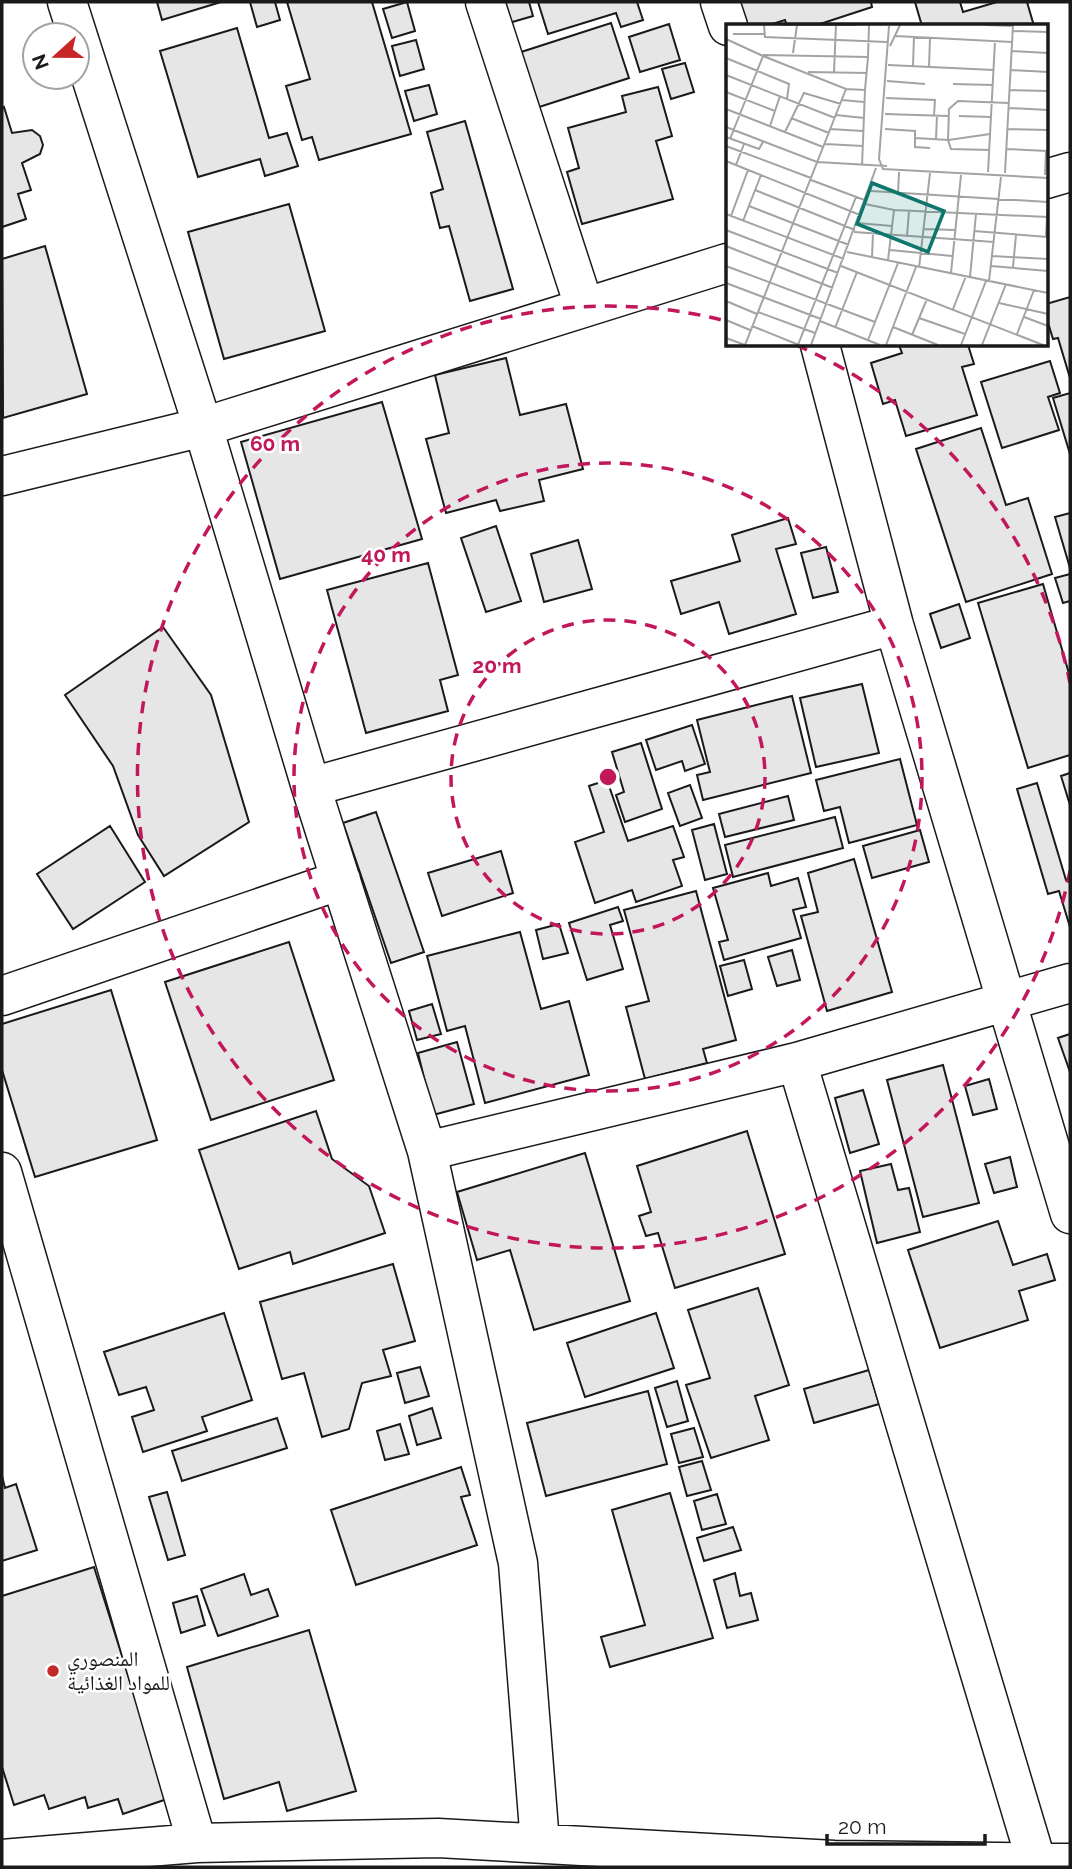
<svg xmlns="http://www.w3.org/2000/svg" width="1072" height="1869" font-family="Raleway,'Noto Naskh Arabic',sans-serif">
<rect width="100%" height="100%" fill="#fff"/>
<path fill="#e6e6e6" stroke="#1a1a1a" stroke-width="2" d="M 157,2 L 221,2 L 162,20 Z
M 250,2 L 275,2 L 280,20 L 257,27 Z
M 287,2 L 372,2 L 411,134 L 319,160 L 312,137 L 302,140 L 286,86 L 310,79 Z
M 407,2 L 415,31 L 392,38 L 383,9 Z
M 504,2 L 529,2 L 533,16 L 509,23 Z
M 538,2 L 637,2 L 643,20 L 621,27 L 616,13 L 548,34 Z
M 725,2 L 871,2 L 872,7 L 814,26 L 787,26 L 785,20 L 766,26 L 733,26 Z
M 915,2 L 960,2 L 963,12 L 997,2 L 1027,2 L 1034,26 L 922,26 Z
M 611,23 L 629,78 L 533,109 L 515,54 Z
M 669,24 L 680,60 L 640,72 L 629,37 Z
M 237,28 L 269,138 L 287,133 L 298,166 L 265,176 L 260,159 L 198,177 L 160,51 Z
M 416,40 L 424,69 L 400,76 L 392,46 Z
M 685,63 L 694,92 L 671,99 L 662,69 Z
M 429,85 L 437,114 L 414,121 L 405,91 Z
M 658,87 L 672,136 L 656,141 L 673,199 L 582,224 L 567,172 L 579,168 L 568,128 L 626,112 L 622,96 Z
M 4,107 L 12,133 L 32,130 L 40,136 L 43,145 L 40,154 L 22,163 L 31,190 L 18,194 L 26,219 L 2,227 L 2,108 Z
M 465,121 L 513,289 L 470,301 L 449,226 L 440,228 L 431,193 L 443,189 L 427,132 Z
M 289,204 L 325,331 L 224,359 L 188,232 Z
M 45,246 L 87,394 L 3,418 L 2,259 Z
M 1070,297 L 1070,378 L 1058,338 L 1053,339 L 1046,316 L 1046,304 Z
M 899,345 L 968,345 L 974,364 L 962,367 L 977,415 L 906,436 L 895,400 L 883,404 L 871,363 L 902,353 Z
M 506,358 L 520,415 L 566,404 L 583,469 L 539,480 L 544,501 L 500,511 L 496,500 L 446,513 L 426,439 L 449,433 L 435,375 Z
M 1050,361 L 1060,393 L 1048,397 L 1059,430 L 1002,448 L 981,382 Z
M 1070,393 L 1070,454 L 1053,398 Z
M 382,402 L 422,539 L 280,579 L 241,442 Z
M 981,428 L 1006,505 L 1028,498 L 1052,574 L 966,602 L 916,449 Z
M 1070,513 L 1070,568 L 1055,517 Z
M 788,518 L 796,544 L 776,549 L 796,614 L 729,634 L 719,602 L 681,614 L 671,581 L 740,561 L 732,535 Z
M 496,526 L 521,601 L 486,612 L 461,538 Z
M 578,540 L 592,589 L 544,602 L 531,554 Z
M 826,547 L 838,592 L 813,598 L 801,553 Z
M 428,563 L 458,675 L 440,680 L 448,711 L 366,733 L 327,590 Z
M 1070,574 L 1070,601 L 1063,603 L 1055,578 Z
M 1043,584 L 1070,677 L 1070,755 L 1028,768 L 978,603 Z
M 959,604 L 970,638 L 941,648 L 930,614 Z
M 163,627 L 211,695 L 249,822 L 164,876 L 138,835 L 113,766 L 65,695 Z
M 862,684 L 879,753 L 816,767 L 800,698 Z
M 792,696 L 811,773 L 703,800 L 697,775 L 710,772 L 697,720 Z
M 692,725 L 705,764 L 685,771 L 682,761 L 656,770 L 646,740 Z
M 641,743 L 662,809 L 625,822 L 616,795 L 624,792 L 612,752 Z
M 900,759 L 917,825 L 849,843 L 840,807 L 824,811 L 816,780 Z
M 1070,773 L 1070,805 L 1061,776 Z
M 607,780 L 628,841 L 673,826 L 684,857 L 673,860 L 682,886 L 636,902 L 632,890 L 595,903 L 575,842 L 604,832 L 589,786 Z
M 1037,783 L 1066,880 L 1070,878 L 1070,927 L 1059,891 L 1048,894 L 1017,789 Z
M 690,785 L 702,818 L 680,826 L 668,793 Z
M 788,796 L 794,820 L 725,837 L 719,814 Z
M 376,812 L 424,952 L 391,963 L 343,823 Z
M 835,817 L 843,848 L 733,877 L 725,845 Z
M 714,824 L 727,874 L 705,880 L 692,830 Z
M 110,826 L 145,882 L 73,929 L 37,874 Z
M 920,830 L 929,862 L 872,878 L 863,846 Z
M 501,851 L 513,893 L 442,916 L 428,873 Z
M 854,859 L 892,992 L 827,1011 L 801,916 L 818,912 L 808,873 Z
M 768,873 L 771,886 L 798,878 L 806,907 L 793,910 L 801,938 L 724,960 L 719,942 L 728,940 L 713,888 Z
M 696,891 L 736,1040 L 703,1049 L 707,1063 L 645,1079 L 626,1007 L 649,1001 L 624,910 Z
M 618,907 L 623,921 L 610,925 L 623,969 L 587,980 L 569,923 Z
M 559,924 L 568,953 L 543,959 L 536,930 Z
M 520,932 L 541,1009 L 569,1001 L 589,1075 L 485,1103 L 465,1026 L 447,1031 L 427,956 Z
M 289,942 L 334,1080 L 211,1120 L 165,982 Z
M 792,950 L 800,980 L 777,986 L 768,957 Z
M 744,960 L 752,989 L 728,996 L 720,966 Z
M 111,990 L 157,1140 L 35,1177 L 2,1070 L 2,1024 Z
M 432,1004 L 441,1034 L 417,1040 L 409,1011 Z
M 1070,1034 L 1070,1072 L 1058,1038 Z
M 457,1042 L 474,1104 L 433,1115 L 418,1053 Z
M 943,1065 L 979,1203 L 923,1217 L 887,1080 Z
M 989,1079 L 997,1109 L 973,1115 L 965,1086 Z
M 863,1090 L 879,1144 L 850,1153 L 835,1098 Z
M 316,1111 L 332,1159 L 369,1186 L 385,1233 L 293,1264 L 290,1252 L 239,1269 L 199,1150 Z
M 747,1131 L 785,1254 L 675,1288 L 658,1233 L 646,1236 L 639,1216 L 651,1212 L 637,1166 Z
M 585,1153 L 630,1301 L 534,1330 L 510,1250 L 477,1260 L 457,1192 Z
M 1010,1157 L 1017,1187 L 994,1193 L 985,1164 Z
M 891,1164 L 898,1190 L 909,1188 L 920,1232 L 877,1243 L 860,1171 Z
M 998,1221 L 1013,1265 L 1047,1254 L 1055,1280 L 1019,1291 L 1028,1320 L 940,1348 L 908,1250 Z
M 393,1264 L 415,1341 L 383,1350 L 391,1376 L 362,1383 L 349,1429 L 322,1437 L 304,1373 L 282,1379 L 260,1302 Z
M 758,1288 L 789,1385 L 755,1396 L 769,1440 L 711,1458 L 686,1385 L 710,1378 L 688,1310 Z
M 224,1313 L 252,1400 L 202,1417 L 207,1431 L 143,1452 L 132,1417 L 154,1410 L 146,1387 L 119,1395 L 104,1352 Z
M 656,1313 L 674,1368 L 585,1397 L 567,1343 Z
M 420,1367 L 429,1396 L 405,1403 L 397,1373 Z
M 869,1370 L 879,1404 L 814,1423 L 804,1389 Z
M 677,1381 L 688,1421 L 667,1427 L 655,1388 Z
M 648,1391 L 667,1464 L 546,1496 L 527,1423 Z
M 432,1408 L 441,1438 L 417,1445 L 409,1416 Z
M 277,1418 L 287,1448 L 182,1481 L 172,1451 Z
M 400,1424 L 409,1454 L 385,1460 L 377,1431 Z
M 694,1428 L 703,1457 L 679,1463 L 671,1434 Z
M 702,1461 L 711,1490 L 687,1496 L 679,1467 Z
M 461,1467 L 470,1495 L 461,1497 L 477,1545 L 356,1585 L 331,1510 Z
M 2,1476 L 5,1488 L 16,1484 L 37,1550 L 2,1561 Z
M 167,1492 L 185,1555 L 168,1560 L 149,1497 Z
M 670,1493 L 713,1638 L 610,1667 L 601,1637 L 645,1625 L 612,1510 Z
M 717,1494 L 726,1524 L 702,1530 L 694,1501 Z
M 733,1527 L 741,1550 L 704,1561 L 697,1538 Z
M 94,1567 L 167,1799 L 123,1814 L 118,1799 L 88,1808 L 85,1797 L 49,1809 L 44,1795 L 14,1805 L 2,1767 L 2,1596 Z
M 735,1573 L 740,1596 L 751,1593 L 758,1620 L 727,1628 L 714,1580 Z
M 244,1574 L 251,1595 L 268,1589 L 278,1616 L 218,1636 L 201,1589 Z
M 197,1596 L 205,1625 L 181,1633 L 173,1603 Z
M 309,1630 L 356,1791 L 287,1811 L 279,1782 L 224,1799 L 187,1667 Z"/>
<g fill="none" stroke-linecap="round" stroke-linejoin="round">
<g stroke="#1a1a1a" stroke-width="41">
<path id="minor" d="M 67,2 L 203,427 L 311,787 L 427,1151 L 518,1563 L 540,1843
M 485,2 L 584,306
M 720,2 L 728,26
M 1046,179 L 1070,172
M 820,345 L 894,625 L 1070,1214
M 2,476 L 203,427 L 727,263
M 311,787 L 894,625
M 2,996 L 341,880
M 797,1062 L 1037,1864
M 427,1151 L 797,1062 L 1070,983
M 2,1172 L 197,1843
M 2,1859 L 197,1843 L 438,1838 L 834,1860 L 1070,1863"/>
</g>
<use href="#minor" stroke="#fff" stroke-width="38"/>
</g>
<g fill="none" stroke="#c2185b" stroke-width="3.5" stroke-dasharray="12 9">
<circle cx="608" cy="777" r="157"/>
<circle cx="608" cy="777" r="314"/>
<path d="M1070 871A471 471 0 1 1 726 321M796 345A471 471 0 0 1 1070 683"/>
</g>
<circle fill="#c62828" stroke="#fff" stroke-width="2.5" cx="53" cy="1671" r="7"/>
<g text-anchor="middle" stroke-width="5" stroke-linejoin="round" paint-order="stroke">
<g font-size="21" fill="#1a1a1a" stroke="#fff" text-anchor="start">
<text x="67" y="1666">المنصوري<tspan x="67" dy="24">للمواد الغذائية</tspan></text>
</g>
</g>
<g transform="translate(726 24)">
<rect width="322" height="322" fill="#fff"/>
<path fill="none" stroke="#a3a3a3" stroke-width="2" d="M 38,1 L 39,13 L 161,18M 55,1 L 131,1M 259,1 L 287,2M 163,2 L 153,135 L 157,145 L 322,154M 287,7 L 322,8M 7,10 L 38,10M 169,12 L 286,18M 0,15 L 37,32 L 4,115M 164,22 L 174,1M 286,27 L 322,29M 67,29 L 71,1M 37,31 L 142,33 L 143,1M 37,32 L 120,65 L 139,66 L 142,33M 0,34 L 63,60 L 61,75M 162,41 L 268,46M 187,42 L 188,13M 203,43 L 204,14M 285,46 L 322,48M 82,48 L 141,49M 108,48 L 110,1M 0,51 L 109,94M 161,57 L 199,60M 227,60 L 267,61M 284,66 L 322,67M 0,68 L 49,87M 160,74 L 209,76 L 208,91M 116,76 L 138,78M 283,84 L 322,86M 0,85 L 97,123M 159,90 L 222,92M 110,91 L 138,94M 233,92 L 265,93M 65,94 L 103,109M 44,102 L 54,72M 0,103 L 91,138 L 161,142M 104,105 L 137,107M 159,105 L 189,107 L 189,123 L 204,124M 281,105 L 322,106M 59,108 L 78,69 L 115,80M 0,113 L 33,125 L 37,118M 189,114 L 222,116 L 223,85 L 232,77 L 283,79M 210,115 L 211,91M 99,120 L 137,122M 0,122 L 85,154M 281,125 L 322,127M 264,126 L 225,125 L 222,116 L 264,110M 0,137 L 134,191M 10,141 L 18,120M 136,142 L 139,66M 262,148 L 269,17M 279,149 L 287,1M 319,151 L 320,127M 85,156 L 141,177M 29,166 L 129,206M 145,167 L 322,178M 172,170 L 173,148M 139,180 L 168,186 L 322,193M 23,182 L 123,221M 0,190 L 118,235M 5,192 L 22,146M 17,197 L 35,151M 131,199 L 166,202M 198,205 L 229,206M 0,206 L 112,249M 248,207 L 322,213M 128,208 L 268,218M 181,212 L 183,187M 320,212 L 322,174M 0,222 L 107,264M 164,226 L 226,232M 121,228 L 322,269M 266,232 L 322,235M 146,234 L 147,209M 162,236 L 168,186M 0,242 L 149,298M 115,242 L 317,321M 265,242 L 322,247M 287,243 L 290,211M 193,244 L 204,149M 225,249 L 235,151M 244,253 L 250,190M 263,257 L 275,153M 0,259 L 95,295M 0,277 L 31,290M 273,279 L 322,290M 227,285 L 240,252M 32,288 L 89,309M 298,293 L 322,302M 193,294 L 239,310M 0,296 L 24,306M 94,297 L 154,321M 26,302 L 73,321M 167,303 L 212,321M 109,304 L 131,248M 291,310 L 308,266M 186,311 L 201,275M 0,314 L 19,321 L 120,65M 142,316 L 172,239M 72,321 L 130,173M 85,321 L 150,144M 160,321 L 190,243M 235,321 L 260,257M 256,321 L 280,260"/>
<path fill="#0f766e" fill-opacity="0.15" stroke="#0f766e" stroke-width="3.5" d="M 146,159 L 218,187 L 202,228 L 131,200 Z"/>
<rect width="322" height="322" fill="none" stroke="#1a1a1a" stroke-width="3.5"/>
</g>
<circle cx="608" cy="777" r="10" fill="#c2185b" stroke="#fff" stroke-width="3.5"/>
<g font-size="21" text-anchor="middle" font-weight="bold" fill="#c2185b" stroke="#fff" stroke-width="5" stroke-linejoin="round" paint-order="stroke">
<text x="275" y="451">60 m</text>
<text x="386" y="562">40 m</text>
<text x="497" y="673">20 m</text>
</g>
<rect width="1072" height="1869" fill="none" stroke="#1a1a1a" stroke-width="7"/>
<g transform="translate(56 56) rotate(249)"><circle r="33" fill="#ffffff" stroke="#a3a3a3" stroke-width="2"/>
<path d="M0-5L12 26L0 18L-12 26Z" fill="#c62828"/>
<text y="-10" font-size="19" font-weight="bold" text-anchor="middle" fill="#1a1a1a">N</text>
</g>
<path d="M827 1834v10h158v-10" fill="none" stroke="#1a1a1a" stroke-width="3.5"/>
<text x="838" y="1834" font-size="21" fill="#1a1a1a" stroke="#ffffff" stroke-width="5" paint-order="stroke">20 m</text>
</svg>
